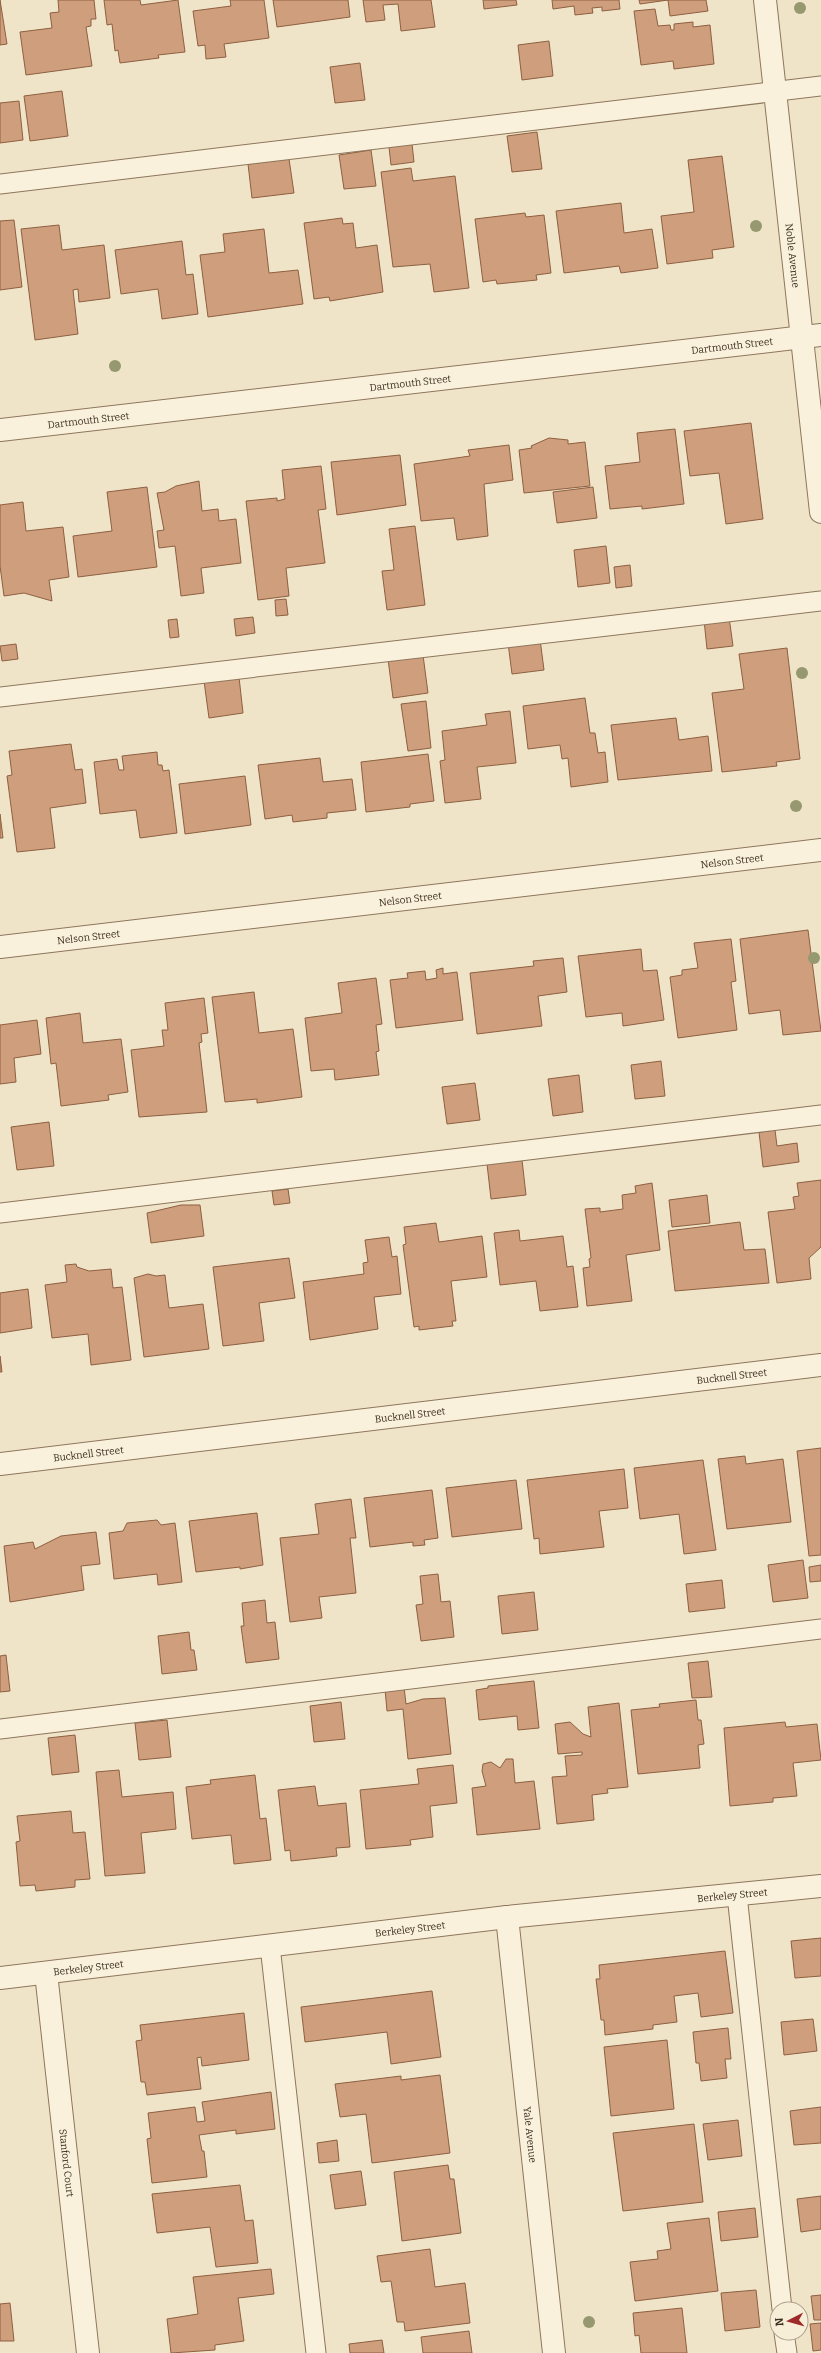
<svg xmlns="http://www.w3.org/2000/svg" width="821" height="2353" font-family="Bitter,serif">
<rect width="100%" height="100%" fill="#f0e4c8"/>
<path fill="#cf9f7d" stroke="#8d5f41" d="M 0,0 L 7,44 L 0,45 Z
M 58,0 L 94,0 L 96,19 L 91,19 L 91,26 L 86,27 L 92,66 L 26,75 L 20,32 L 52,28 L 50,13 L 59,12 Z
M 104,0 L 140,0 L 141,5 L 178,0 L 185,52 L 158,55 L 159,58 L 120,63 L 118,50 L 115,51 L 112,24 L 107,25 Z
M 230,0 L 264,0 L 269,38 L 224,44 L 226,57 L 206,59 L 205,45 L 198,46 L 193,11 L 231,6 Z
M 273,0 L 348,0 L 350,17 L 277,27 Z
M 363,0 L 431,0 L 435,27 L 401,31 L 398,4 L 383,5 L 385,20 L 366,22 Z
M 483,0 L 516,0 L 517,5 L 484,9 Z
M 552,0 L 619,0 L 620,9 L 602,11 L 602,7 L 592,8 L 593,13 L 575,15 L 574,6 L 553,9 Z
M 639,0 L 706,0 L 708,11 L 670,16 L 668,0 L 640,4 Z
M 655,9 L 658,26 L 670,25 L 671,30 L 674,30 L 674,24 L 693,22 L 693,27 L 710,25 L 714,64 L 674,69 L 673,61 L 641,65 L 634,11 Z
M 549,41 L 553,76 L 522,80 L 518,45 Z
M 360,63 L 365,100 L 335,103 L 330,67 Z
M 62,91 L 68,136 L 30,141 L 24,96 Z
M 19,101 L 23,140 L 0,143 L 0,103 Z
M 537,132 L 542,169 L 512,172 L 507,136 Z
M 412,144 L 414,162 L 391,165 L 389,147 Z
M 371,150 L 376,186 L 344,189 L 339,155 Z
M 722,156 L 734,247 L 712,250 L 713,258 L 667,264 L 661,216 L 694,212 L 688,160 Z
M 289,159 L 294,193 L 252,198 L 248,164 Z
M 411,168 L 413,181 L 455,176 L 469,288 L 434,292 L 430,264 L 393,267 L 381,172 Z
M 621,203 L 624,233 L 652,229 L 658,268 L 621,273 L 619,266 L 564,273 L 556,211 Z
M 525,213 L 526,217 L 544,215 L 551,273 L 536,275 L 537,280 L 497,284 L 496,280 L 483,282 L 475,219 Z
M 342,218 L 343,224 L 353,223 L 356,248 L 377,245 L 383,292 L 330,301 L 329,297 L 314,299 L 304,223 Z
M 14,220 L 22,287 L 0,290 L 0,221 Z
M 59,225 L 62,250 L 104,245 L 110,298 L 79,302 L 78,289 L 73,290 L 78,334 L 35,340 L 21,229 Z
M 264,229 L 269,273 L 298,270 L 303,304 L 208,317 L 200,255 L 225,252 L 223,234 Z
M 182,241 L 186,275 L 193,274 L 198,314 L 162,319 L 158,289 L 121,294 L 115,250 Z
M 751,423 L 763,519 L 726,524 L 719,473 L 690,476 L 684,431 Z
M 675,429 L 684,504 L 642,509 L 642,506 L 610,509 L 605,466 L 640,462 L 637,433 Z
M 549,438 L 568,440 L 568,444 L 585,442 L 590,486 L 524,493 L 519,450 L 532,448 L 531,446 Z
M 509,445 L 513,480 L 484,484 L 488,536 L 457,540 L 454,518 L 421,521 L 414,464 L 470,456 L 468,450 Z
M 400,455 L 406,505 L 337,515 L 331,462 Z
M 321,466 L 326,509 L 318,510 L 325,563 L 286,568 L 289,596 L 258,600 L 246,501 L 277,498 L 277,501 L 285,499 L 282,470 Z
M 199,481 L 202,511 L 218,509 L 219,521 L 236,519 L 241,563 L 201,568 L 204,593 L 181,596 L 175,546 L 159,548 L 157,531 L 164,530 L 157,493 L 165,492 L 176,486 Z
M 147,487 L 157,567 L 78,577 L 73,536 L 112,531 L 107,492 Z
M 593,487 L 597,518 L 557,523 L 553,492 Z
M 23,502 L 26,531 L 63,527 L 69,577 L 49,580 L 52,601 L 24,593 L 4,596 L 0,566 L 0,505 Z
M 415,526 L 425,605 L 387,610 L 382,571 L 394,570 L 389,529 Z
M 606,546 L 610,583 L 578,587 L 574,550 Z
M 630,565 L 632,586 L 616,588 L 614,567 Z
M 286,599 L 288,615 L 276,616 L 275,600 Z
M 253,617 L 255,633 L 236,636 L 234,619 Z
M 729,617 L 733,646 L 707,649 L 704,620 Z
M 177,619 L 179,637 L 170,638 L 168,620 Z
M 540,639 L 544,670 L 512,674 L 508,643 Z
M 16,644 L 18,659 L 2,661 L 0,646 Z
M 787,648 L 800,759 L 776,762 L 777,766 L 722,772 L 712,693 L 744,689 L 739,654 Z
M 423,655 L 428,693 L 393,698 L 388,659 Z
M 239,677 L 243,713 L 209,718 L 204,681 Z
M 585,698 L 590,733 L 595,733 L 598,753 L 605,752 L 608,782 L 571,787 L 568,758 L 562,759 L 560,745 L 528,749 L 523,706 Z
M 426,701 L 431,748 L 408,751 L 401,704 Z
M 510,711 L 516,763 L 477,767 L 481,799 L 445,803 L 440,761 L 445,760 L 442,731 L 487,725 L 485,714 Z
M 676,718 L 679,740 L 708,736 L 712,771 L 618,780 L 611,725 Z
M 71,744 L 75,770 L 82,769 L 86,803 L 50,808 L 55,848 L 17,852 L 7,776 L 12,775 L 9,751 Z
M 157,752 L 158,765 L 162,765 L 163,771 L 169,770 L 177,833 L 140,838 L 136,810 L 100,814 L 94,762 L 117,759 L 119,770 L 124,770 L 122,756 Z
M 428,754 L 434,801 L 410,804 L 410,807 L 366,812 L 361,762 Z
M 320,758 L 323,782 L 352,779 L 356,810 L 327,813 L 327,818 L 293,822 L 292,815 L 265,819 L 258,765 Z
M 245,776 L 251,825 L 185,834 L 179,784 Z
M 0,814 L 3,838 L 0,838 Z
M 808,930 L 821,1031 L 783,1035 L 780,1010 L 749,1014 L 740,939 Z
M 731,939 L 736,981 L 731,982 L 737,1030 L 678,1038 L 670,977 L 682,975 L 682,970 L 698,968 L 694,943 Z
M 641,949 L 643,971 L 657,970 L 664,1020 L 623,1026 L 622,1013 L 586,1017 L 578,956 Z
M 563,958 L 567,992 L 538,996 L 542,1026 L 477,1034 L 470,973 L 534,966 L 533,961 Z
M 443,968 L 443,974 L 457,972 L 463,1020 L 396,1028 L 390,980 L 408,978 L 407,973 L 425,971 L 426,980 L 437,978 L 436,970 Z
M 376,978 L 382,1024 L 376,1025 L 379,1051 L 376,1052 L 379,1075 L 335,1080 L 334,1069 L 311,1071 L 305,1018 L 342,1013 L 338,983 Z
M 254,992 L 259,1033 L 293,1029 L 302,1097 L 257,1103 L 257,1099 L 225,1102 L 212,997 Z
M 204,998 L 208,1033 L 201,1034 L 202,1042 L 199,1043 L 207,1112 L 139,1117 L 131,1050 L 164,1046 L 162,1030 L 168,1030 L 165,1003 Z
M 80,1013 L 83,1043 L 121,1039 L 128,1092 L 108,1095 L 109,1100 L 61,1106 L 56,1063 L 51,1064 L 46,1018 Z
M 37,1020 L 41,1054 L 14,1058 L 16,1082 L 0,1084 L 0,1025 Z
M 661,1061 L 665,1096 L 635,1099 L 631,1065 Z
M 579,1075 L 583,1112 L 553,1116 L 548,1079 Z
M 475,1083 L 480,1120 L 447,1124 L 442,1087 Z
M 49,1122 L 54,1166 L 17,1170 L 11,1127 Z
M 775,1130 L 777,1146 L 797,1143 L 799,1162 L 763,1167 L 759,1132 Z
M 522,1160 L 526,1195 L 491,1199 L 487,1164 Z
M 821,1180 L 821,1247 L 809,1258 L 811,1279 L 777,1283 L 768,1212 L 795,1209 L 793,1197 L 799,1196 L 797,1183 Z
M 652,1183 L 660,1250 L 626,1255 L 632,1301 L 587,1306 L 583,1268 L 590,1267 L 589,1259 L 591,1258 L 585,1209 L 600,1208 L 600,1212 L 623,1209 L 622,1195 L 636,1193 L 635,1186 Z
M 288,1189 L 290,1203 L 274,1205 L 272,1191 Z
M 707,1195 L 710,1223 L 672,1227 L 669,1200 Z
M 181,1205 L 200,1205 L 204,1236 L 151,1243 L 147,1213 Z
M 740,1222 L 744,1250 L 765,1249 L 769,1283 L 675,1291 L 668,1231 Z
M 436,1223 L 439,1242 L 482,1236 L 487,1277 L 451,1281 L 456,1321 L 452,1321 L 453,1326 L 419,1330 L 419,1326 L 414,1327 L 403,1245 L 406,1244 L 404,1227 Z
M 519,1230 L 520,1241 L 563,1236 L 567,1267 L 573,1266 L 578,1307 L 540,1311 L 536,1281 L 500,1285 L 494,1233 Z
M 389,1237 L 392,1257 L 397,1256 L 401,1294 L 374,1297 L 378,1329 L 310,1340 L 303,1282 L 364,1274 L 363,1263 L 368,1262 L 365,1240 Z
M 289,1258 L 295,1298 L 259,1303 L 264,1341 L 223,1346 L 213,1267 Z
M 76,1264 L 77,1267 L 89,1271 L 111,1269 L 113,1288 L 122,1287 L 131,1360 L 91,1365 L 88,1334 L 52,1338 L 45,1285 L 67,1282 L 65,1265 Z
M 148,1274 L 156,1276 L 165,1275 L 169,1308 L 203,1304 L 209,1349 L 144,1357 L 134,1278 Z
M 28,1289 L 32,1328 L 0,1333 L 0,1293 Z
M 0,1356 L 2,1372 L 0,1372 Z
M 821,1448 L 821,1555 L 809,1556 L 797,1451 Z
M 745,1456 L 746,1464 L 783,1459 L 791,1522 L 727,1529 L 718,1459 Z
M 703,1460 L 716,1550 L 684,1554 L 679,1514 L 640,1519 L 634,1468 Z
M 624,1469 L 628,1508 L 599,1511 L 604,1547 L 540,1554 L 539,1538 L 534,1539 L 527,1480 Z
M 516,1480 L 522,1529 L 452,1537 L 446,1488 Z
M 432,1490 L 438,1538 L 424,1540 L 425,1545 L 413,1546 L 413,1542 L 370,1547 L 364,1498 Z
M 351,1499 L 356,1538 L 350,1538 L 356,1593 L 319,1597 L 322,1618 L 290,1622 L 280,1538 L 319,1534 L 315,1504 Z
M 257,1513 L 263,1565 L 240,1569 L 240,1567 L 196,1572 L 189,1521 Z
M 157,1520 L 161,1525 L 175,1523 L 182,1582 L 158,1585 L 157,1574 L 114,1579 L 109,1533 L 123,1531 L 127,1523 Z
M 96,1532 L 100,1564 L 81,1566 L 84,1590 L 10,1602 L 4,1546 L 33,1542 L 35,1549 L 61,1536 Z
M 803,1560 L 808,1598 L 773,1602 L 768,1565 Z
M 821,1565 L 821,1581 L 810,1582 L 809,1567 Z
M 438,1574 L 441,1602 L 450,1601 L 454,1637 L 421,1641 L 416,1605 L 423,1604 L 420,1576 Z
M 722,1580 L 725,1608 L 689,1612 L 686,1584 Z
M 534,1592 L 538,1630 L 502,1634 L 498,1596 Z
M 265,1600 L 267,1623 L 275,1622 L 279,1659 L 246,1663 L 241,1626 L 244,1626 L 242,1603 Z
M 189,1632 L 191,1650 L 194,1650 L 197,1670 L 162,1674 L 158,1636 Z
M 6,1655 L 10,1691 L 0,1692 L 0,1656 Z
M 708,1661 L 712,1697 L 692,1698 L 688,1663 Z
M 534,1681 L 539,1728 L 518,1730 L 517,1716 L 479,1720 L 476,1690 L 488,1688 L 488,1686 Z
M 404,1687 L 406,1704 L 423,1699 L 445,1698 L 451,1754 L 408,1759 L 403,1709 L 387,1711 L 385,1689 Z
M 696,1700 L 698,1720 L 701,1720 L 704,1744 L 698,1745 L 700,1768 L 638,1774 L 631,1710 L 660,1707 L 659,1704 Z
M 341,1702 L 345,1739 L 314,1742 L 310,1706 Z
M 619,1703 L 628,1787 L 607,1789 L 608,1793 L 592,1795 L 594,1820 L 557,1824 L 552,1777 L 567,1776 L 565,1756 L 582,1755 L 582,1752 L 558,1754 L 555,1724 L 570,1722 L 583,1734 L 591,1737 L 588,1707 Z
M 167,1720 L 171,1757 L 139,1760 L 135,1723 Z
M 785,1722 L 786,1727 L 817,1724 L 821,1760 L 793,1763 L 797,1796 L 773,1798 L 773,1802 L 730,1806 L 724,1728 Z
M 75,1735 L 79,1772 L 52,1775 L 48,1738 Z
M 506,1759 L 513,1759 L 515,1783 L 534,1781 L 540,1829 L 477,1835 L 472,1788 L 486,1786 L 482,1771 L 483,1764 L 491,1762 L 500,1768 Z
M 453,1765 L 457,1803 L 430,1806 L 433,1837 L 410,1840 L 411,1845 L 366,1849 L 360,1790 L 419,1784 L 417,1769 Z
M 119,1770 L 122,1797 L 173,1792 L 176,1829 L 141,1833 L 145,1873 L 105,1876 L 96,1772 Z
M 255,1775 L 260,1819 L 266,1818 L 271,1860 L 234,1864 L 231,1835 L 192,1839 L 186,1787 L 211,1784 L 210,1780 Z
M 315,1786 L 318,1806 L 346,1803 L 350,1847 L 336,1848 L 337,1856 L 291,1861 L 290,1850 L 285,1851 L 278,1790 Z
M 71,1811 L 73,1833 L 85,1832 L 90,1879 L 75,1880 L 75,1887 L 36,1891 L 35,1885 L 20,1886 L 16,1842 L 20,1841 L 17,1816 Z
M 821,1938 L 821,1976 L 795,1978 L 791,1941 Z
M 725,1951 L 733,2013 L 701,2017 L 698,1993 L 674,1996 L 677,2022 L 653,2025 L 653,2029 L 605,2035 L 604,2020 L 601,2020 L 596,1979 L 600,1979 L 599,1965 Z
M 432,1991 L 441,2057 L 391,2064 L 387,2032 L 305,2042 L 301,2007 Z
M 244,2013 L 249,2060 L 202,2066 L 201,2057 L 197,2058 L 201,2089 L 147,2095 L 145,2082 L 141,2082 L 136,2041 L 142,2040 L 140,2025 Z
M 813,2019 L 817,2051 L 784,2055 L 781,2022 Z
M 728,2028 L 731,2059 L 725,2059 L 727,2078 L 701,2081 L 699,2063 L 696,2063 L 693,2032 Z
M 667,2040 L 674,2109 L 611,2116 L 604,2047 Z
M 440,2075 L 450,2153 L 372,2163 L 366,2114 L 340,2117 L 335,2084 L 401,2076 L 401,2080 Z
M 271,2092 L 275,2129 L 236,2134 L 236,2130 L 199,2135 L 202,2151 L 204,2151 L 207,2177 L 152,2183 L 147,2139 L 151,2138 L 148,2113 L 195,2107 L 197,2122 L 205,2121 L 202,2102 Z
M 821,2107 L 821,2143 L 794,2145 L 790,2111 Z
M 738,2120 L 742,2156 L 708,2160 L 703,2124 Z
M 694,2124 L 703,2202 L 623,2211 L 613,2133 Z
M 337,2140 L 339,2161 L 319,2163 L 317,2143 Z
M 448,2165 L 450,2179 L 454,2179 L 461,2233 L 402,2241 L 394,2172 Z
M 361,2171 L 366,2205 L 335,2209 L 330,2175 Z
M 240,2185 L 245,2221 L 253,2220 L 258,2263 L 216,2267 L 210,2227 L 157,2233 L 152,2194 Z
M 821,2196 L 821,2229 L 801,2232 L 797,2199 Z
M 755,2208 L 758,2237 L 721,2241 L 718,2212 Z
M 709,2218 L 718,2291 L 635,2301 L 630,2262 L 658,2259 L 657,2251 L 671,2249 L 667,2223 Z
M 430,2249 L 435,2287 L 465,2283 L 470,2323 L 405,2331 L 404,2322 L 397,2322 L 391,2281 L 381,2282 L 377,2256 Z
M 271,2269 L 274,2294 L 238,2298 L 244,2341 L 215,2345 L 215,2350 L 171,2353 L 167,2319 L 198,2314 L 193,2277 Z
M 756,2290 L 760,2327 L 725,2331 L 721,2293 Z
M 821,2295 L 821,2320 L 814,2320 L 811,2296 Z
M 10,2303 L 14,2341 L 0,2341 L 0,2304 Z
M 682,2308 L 687,2353 L 641,2353 L 639,2335 L 635,2336 L 633,2313 Z
M 821,2323 L 821,2350 L 813,2351 L 810,2324 Z
M 469,2331 L 472,2353 L 423,2353 L 421,2337 Z
M 382,2340 L 384,2353 L 350,2353 L 349,2344 Z"/>
<g fill="none" stroke-linecap="round" stroke-linejoin="round">
<g stroke="#8d765c" stroke-width="21">
<path id="lane" d="M 0,184 L 821,86
M 0,697 L 821,601
M 0,1213 L 821,1115
M 0,1729 L 821,1629
M 737,1895 L 782,2309
M 270,1946 L 316,2353
M 784,2333 L 787,2353"/>
</g>
<g stroke="#8d765c" stroke-width="24">
<g id="street">
<path id="s1" d="M 765,0 L 821,512"/>
<path id="s2" d="M 0,430 L 821,335"/>
<path id="s3" d="M 0,947 L 821,850"/>
<path id="s4" d="M 0,1464 L 821,1365"/>
<path id="s5" d="M 507,1917 L 554,2353"/>
<path id="s6" d="M 46,1973 L 88,2353"/>
<path id="s7" d="M 0,1978 L 507,1917 L 821,1886"/>
</g>
</g>
<use href="#lane" stroke="#faf1dc" stroke-width="19"/>
<use href="#street" stroke="#faf1dc" stroke-width="22"/>
</g>
<g fill="#96986f">
<circle cx="800" cy="8" r="6"/>
<circle cx="756" cy="226" r="6"/>
<circle cx="115" cy="366" r="6"/>
<circle cx="802" cy="673" r="6"/>
<circle cx="796" cy="806" r="6"/>
<circle cx="814" cy="958" r="6"/>
<circle cx="589" cy="2322" r="6"/>
</g>
<g text-anchor="middle" stroke-width="3.5" stroke-linejoin="round" paint-order="stroke">
<g font-size="10" fill="#3d2e20" stroke="#f7eed8">
<text dy="4" stroke="none"><textPath href="#s1" startOffset="257">Noble Avenue</textPath></text>
<text dy="4" stroke="none"><textPath href="#s2" startOffset="737">Dartmouth Street</textPath></text>
<text dy="4" stroke="none"><textPath href="#s2" startOffset="413">Dartmouth Street</textPath></text>
<text dy="4" stroke="none"><textPath href="#s2" startOffset="89">Dartmouth Street</textPath></text>
<text dy="4" stroke="none"><textPath href="#s3" startOffset="737">Nelson Street</textPath></text>
<text dy="4" stroke="none"><textPath href="#s3" startOffset="413">Nelson Street</textPath></text>
<text dy="4" stroke="none"><textPath href="#s3" startOffset="89">Nelson Street</textPath></text>
<text dy="4" stroke="none"><textPath href="#s4" startOffset="737">Bucknell Street</textPath></text>
<text dy="4" stroke="none"><textPath href="#s4" startOffset="413">Bucknell Street</textPath></text>
<text dy="4" stroke="none"><textPath href="#s4" startOffset="89">Bucknell Street</textPath></text>
<text dy="4" stroke="none"><textPath href="#s7" startOffset="737">Berkeley Street</textPath></text>
<text dy="4" stroke="none"><textPath href="#s7" startOffset="413">Berkeley Street</textPath></text>
<text dy="4" stroke="none"><textPath href="#s7" startOffset="89">Berkeley Street</textPath></text>
<text dy="4" stroke="none"><textPath href="#s5" startOffset="219">Yale Avenue</textPath></text>
<text dy="4" stroke="none"><textPath href="#s6" startOffset="191">Stanford Court</textPath></text>
</g>
</g>
<g transform="translate(789 2321) rotate(264)"><circle r="19" fill="#f7eed8" stroke="#ada18e"/>
<path d="M0-3L7 15L0 10L-7 15Z" fill="#9e2a2b"/>
<text y="-6" font-size="11" font-weight="bold" text-anchor="middle" fill="#3d2e20">N</text>
</g>
</svg>
